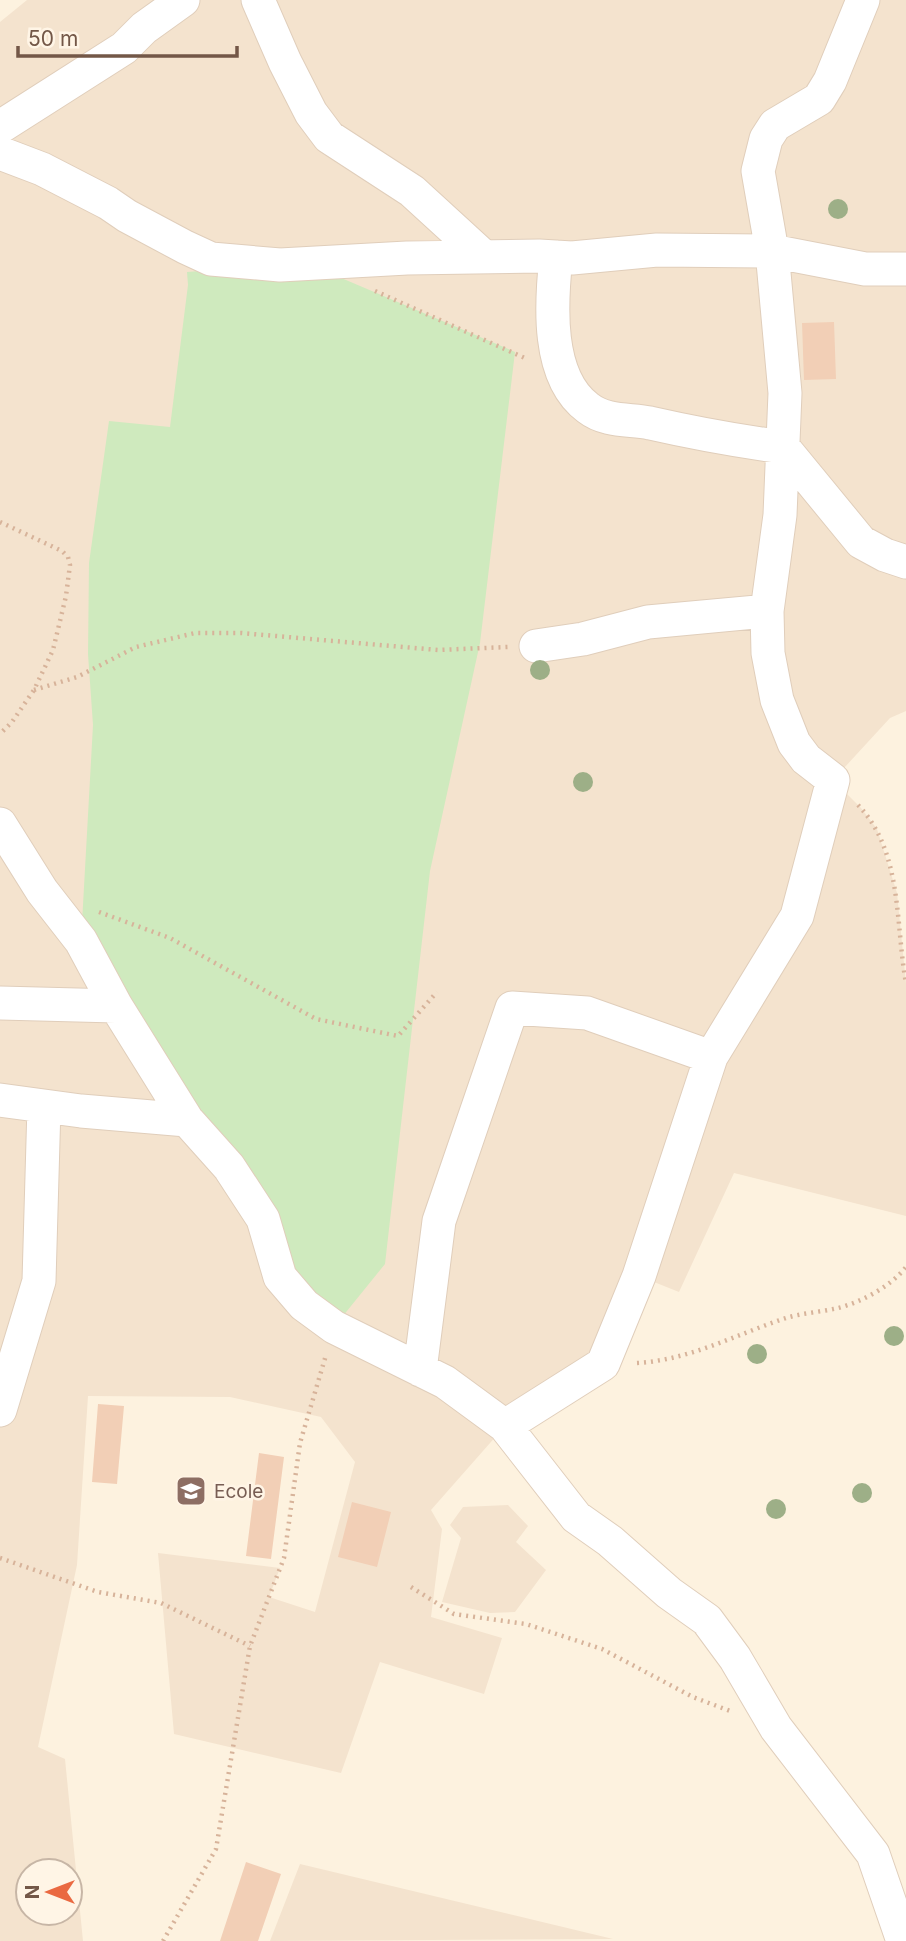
<svg xmlns="http://www.w3.org/2000/svg" width="906" height="1941" font-family="Inter,sans-serif">
<rect width="100%" height="100%" fill="#fdf2df"/>
<path fill="#f4e3ce" fill-rule="evenodd" d="M 27,0 L 906,0 L 906,711 L 890,718 L 833,780 L 861,808 L 877,829 L 897,893 L 906,983 L 906,1216 L 734,1173 L 679,1292 L 639,1276 L 603,1364 L 505,1426 L 431,1510 L 442,1529 L 431,1617 L 502,1638 L 484,1694 L 380,1662 L 341,1773 L 174,1734 L 158,1553 L 280,1568 L 269,1597 L 315,1612 L 355,1462 L 321,1417 L 230,1397 L 88,1396 L 77,1565 L 38,1747 L 65,1759 L 83,1941 L 0,1941 L 0,22 ZM 28,1871 L 70,1871 L 70,1913 L 28,1913 Z
M 508,1505 L 528,1526 L 516,1542 L 546,1570 L 515,1612 L 490,1613 L 442,1602 L 461,1538 L 450,1525 L 463,1507 Z
M 300,1864 L 613,1939 L 270,1941 Z"/>
<path fill="#cfeabe" d="M 306,263 L 515,352 L 480,643 L 430,871 L 385,1264 L 334,1327 L 304,1305 L 81,941 L 93,725 L 88,654 L 89,563 L 109,421 L 170,427 L 188,285 L 187,272 Z"/>
<path fill="#f2cfb6" d="M 834,322 L 836,379 L 804,380 L 802,323 Z
M 98,1404 L 124,1406 L 117,1484 L 92,1482 Z
M 259,1453 L 284,1457 L 271,1559 L 246,1556 Z
M 352,1502 L 391,1512 L 377,1567 L 338,1557 Z
M 246,1862 L 281,1874 L 258,1941 L 220,1941 Z"/>
<g fill="none" stroke-linecap="round" stroke-linejoin="round">
<g stroke="#e0cebb" stroke-width="35">
<path id="minor" d="M 258,0 L 285,62 L 311,113 L 329,137 L 412,191 L 483,256
M 0,127 L 124,48 L 144,28 L 183,0
M 0,153 L 42,169 L 108,203 L 127,216 L 185,247 L 211,259 L 280,265 L 407,258 L 539,256 L 572,258 L 657,250 L 772,251 L 865,269 L 906,269
M 556,257 C 551,303 546,377 588,408 C 606,422 629,419 650,423 C 694,433 738,441 783,447 L 861,542 L 885,555 L 906,562
M 536,646 L 583,639 L 648,622 L 767,611
M 0,824 L 42,891 L 81,941 L 116,1006 L 187,1120 L 229,1167 L 263,1219 L 280,1277 L 304,1305 L 334,1327 L 445,1382 L 505,1426 L 576,1517 L 610,1541 L 669,1593 L 707,1620 L 735,1658 L 776,1728 L 873,1854 L 903,1941
M 0,1003 L 116,1006
M 0,1100 L 81,1111 L 187,1120
M 420,1370 L 439,1221 L 512,1008 L 587,1013 L 711,1057
M 0,1410 L 39,1281 L 44,1106
M 505,1426 L 603,1364 L 639,1276 L 711,1057 L 797,916 L 833,780 L 806,759 L 794,743 L 777,700 L 768,653 L 767,611 L 780,515 L 785,393 L 772,251 L 758,171 L 766,139 L 775,125 L 819,99 L 830,81 L 863,0"/>
</g>
<path stroke="#d7b39a" stroke-width="4.5" stroke-dasharray="2 5" stroke-linecap="butt" d="M 375,291 L 527,359
M 0,522 L 62,551 L 68,557 L 70,565 L 66,596 L 53,650 L 34,690 L 12,722 L 0,734
M 34,690 L 77,677 L 136,647 L 195,633 L 241,633 L 438,650 L 508,647
M 858,805 C 903,852 895,923 906,983
M 99,912 L 170,938 L 316,1019 L 398,1036 L 437,992
M 637,1363 C 690,1360 737,1334 786,1318 C 802,1313 821,1312 838,1308 C 862,1302 891,1286 906,1267
M 0,1558 L 98,1592 L 161,1603 L 250,1646
M 411,1587 L 454,1614 L 526,1624 L 602,1649 L 693,1697 L 730,1711
M 163,1941 L 216,1849 L 250,1646 L 284,1558 L 300,1443 L 326,1355"/>
<use href="#minor" stroke="#fff" stroke-width="33"/>
</g>
<g fill="#9daf87">
<circle cx="838" cy="209" r="10"/>
<circle cx="540" cy="670" r="10"/>
<circle cx="583" cy="782" r="10"/>
<circle cx="894" cy="1336" r="10"/>
<circle cx="757" cy="1354" r="10"/>
<circle cx="862" cy="1493" r="10"/>
<circle cx="776" cy="1509" r="10"/>
</g>
<defs>
<g id="school-square" transform="scale(1.575)"><rect x="-9" y="-9" width="18" height="18" rx="4" fill="#8d6e63" stroke="#fff5e6"/><path d="M0-5L7-2L0 1L-7-2ZM-4 1L0 2.5L4 1V4Q0 6-4 4Z" fill="#fff"/></g>
</defs>
<g fill-rule="evenodd">
<use href="#school-square" x="191" y="1491"/>
</g>
<g text-anchor="middle" stroke-width="5" stroke-linejoin="round" paint-order="stroke">
<g font-size="19" fill="#785e54" stroke="#fff5e6" text-anchor="start">
<text x="214" y="1498">Ecole</text>
</g>
</g>
<g transform="translate(49 1892) rotate(270)"><circle r="33" fill="#fff5e6" stroke="#c7b6a6" stroke-width="2"/>
<path d="M0-5L12 26L0 18L-12 26Z" fill="#ea6941"/>
<text y="-10" font-size="19" font-weight="bold" text-anchor="middle" fill="#735747">N</text>
</g>
<path d="M18 46v10h219v-10" fill="none" stroke="#735747" stroke-width="3.5"/>
<text x="28" y="46" font-size="21" fill="#735747" stroke="#fff5e6" stroke-width="5" paint-order="stroke">50 m</text>
</svg>
